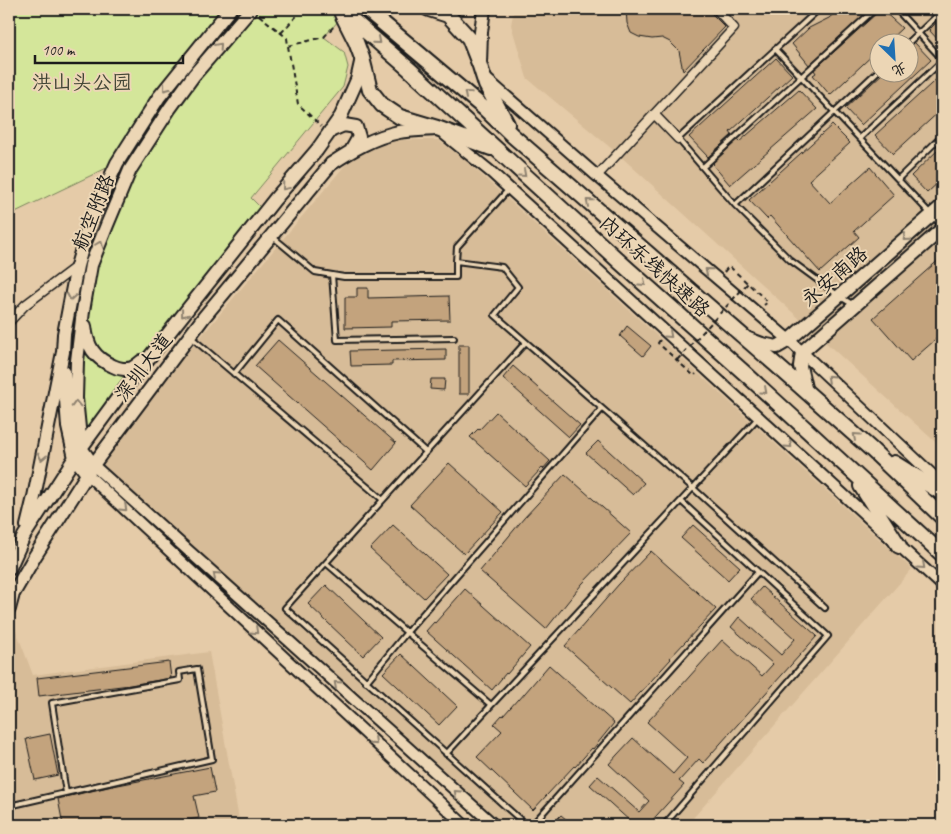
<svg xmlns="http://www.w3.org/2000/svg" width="951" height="834" font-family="Caveat,'LXGW WenKai TC',sans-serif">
<rect width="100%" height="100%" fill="#e5cba8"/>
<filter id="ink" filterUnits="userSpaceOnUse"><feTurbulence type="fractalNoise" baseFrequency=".02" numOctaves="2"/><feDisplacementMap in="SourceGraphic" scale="10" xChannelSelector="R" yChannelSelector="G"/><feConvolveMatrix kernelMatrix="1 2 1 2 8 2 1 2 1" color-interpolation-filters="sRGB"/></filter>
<g filter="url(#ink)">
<path fill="#d7bc98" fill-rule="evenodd" d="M 514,9 L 942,9 L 942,448 L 618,154 L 527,78 L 511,25 ZM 878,42 L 908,42 L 908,72 L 878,72 Z
M 392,140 L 438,140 L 465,160 L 912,569 L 687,825 L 497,825 L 93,465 L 357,151 Z
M 9,612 L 33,675 L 209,652 L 240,825 L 9,825 Z"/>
<path fill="#d4e69a" stroke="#78815b" d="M 9,9 L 230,9 L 117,163 L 9,215 Z
M 251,9 L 349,9 L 324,37 L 344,52 L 348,67 L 343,87 L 251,198 L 265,212 L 81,448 L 77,420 L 91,265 L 130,170 Z"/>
<path fill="#c3a37d" stroke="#1c1c1c" d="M 626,9 L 707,9 L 725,27 L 683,71 L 679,51 L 670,42 L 662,38 L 652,39 L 639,37 L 631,33 L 627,23 Z
M 839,9 L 870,9 L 809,65 L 792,44 L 809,28 L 829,18 Z
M 879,9 L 881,9 L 902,28 L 887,42 L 878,42 L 878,50 L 830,95 L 813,75 L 816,73 L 814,70 L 878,12 Z
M 942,17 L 942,44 L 929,30 Z
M 915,43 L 931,60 L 861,125 L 845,108 L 884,72 L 908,72 L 908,50 Z
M 776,58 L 792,75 L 730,132 L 732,135 L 708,157 L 689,137 Z
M 942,74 L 942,109 L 893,154 L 875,135 Z
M 799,90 L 817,109 L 730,185 L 713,165 L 714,164 L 713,163 L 737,140 L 739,142 Z
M 832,125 L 850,143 L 809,180 L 830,203 L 870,167 L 894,195 L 854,231 L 859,237 L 820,272 L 770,216 L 767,219 L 749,200 Z
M 942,146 L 942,179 L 927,193 L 911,176 Z
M 942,257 L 942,334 L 911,361 L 873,318 Z
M 357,288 L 368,288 L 368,298 L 449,296 L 450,320 L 391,321 L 391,327 L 345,328 L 345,297 L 357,297 Z
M 627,326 L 651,346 L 643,356 L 620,336 Z
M 278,340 L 396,443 L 373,470 L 255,366 Z
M 459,345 L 469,345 L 469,394 L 459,394 Z
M 446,349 L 446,360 L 392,361 L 392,365 L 351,366 L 350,351 Z
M 513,366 L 580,425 L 569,437 L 503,378 Z
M 431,379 L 445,379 L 444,390 L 430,389 Z
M 496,412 L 550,461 L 543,469 L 542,468 L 525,486 L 470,437 L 478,429 L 479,430 Z
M 598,441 L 644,483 L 633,495 L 586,453 Z
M 449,463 L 503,512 L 464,554 L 410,505 Z
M 565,474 L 631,533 L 582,584 L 546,629 L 480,571 L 524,518 Z
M 393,525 L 447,574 L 424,598 L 370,549 Z
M 693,525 L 740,567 L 728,580 L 681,538 Z
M 651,551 L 716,609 L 670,658 L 671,659 L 630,704 L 565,646 L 619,584 Z
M 326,585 L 381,637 L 363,656 L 308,604 Z
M 762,587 L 817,636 L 703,763 L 699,759 L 679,781 L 684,785 L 648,825 L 627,825 L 631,822 L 590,785 L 598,776 L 639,812 L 649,801 L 609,764 L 617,755 L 633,738 L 673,774 L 687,758 L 647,722 L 673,695 L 722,640 L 762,676 L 773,664 L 731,627 L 739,617 L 781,655 L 795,639 L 751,599 Z
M 465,589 L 530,647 L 507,674 L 506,673 L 492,690 L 426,631 L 434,622 L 435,623 Z
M 401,654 L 457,706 L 439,725 L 383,673 Z
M 169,662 L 171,678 L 130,685 L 39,696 L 37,678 Z
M 549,665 L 614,723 L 593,749 L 592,748 L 575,767 L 574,766 L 533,810 L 477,757 L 502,731 L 494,724 L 502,715 L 503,716 L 518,699 L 519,700 Z
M 50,734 L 58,775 L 35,780 L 26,739 Z
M 210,767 L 215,792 L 194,796 L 199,818 L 162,825 L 63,825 L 58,799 L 108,787 Z
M 561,815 L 573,825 L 551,825 Z"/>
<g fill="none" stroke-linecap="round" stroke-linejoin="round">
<g stroke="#1c1c1c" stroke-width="8">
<path id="service" d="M 819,9 L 678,139 L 735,205 L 790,260 L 839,296 L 852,304
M 896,9 L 942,59
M 908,43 L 942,11
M 775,49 L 942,226
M 860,138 L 942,61
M 703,167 L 875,9
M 898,179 L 942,136
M 735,205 L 878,71
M 273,237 L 315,272 L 344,277 L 456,277 L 456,261 L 502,267 L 518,287 L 495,315 L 693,488 L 825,608
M 456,261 L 457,247 L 508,190
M 332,275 L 337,340 L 454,338
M 192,338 L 383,500
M 526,342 L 285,608 L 526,825
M 234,374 L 278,320 L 426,452
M 326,563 L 491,705
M 366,682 L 407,632 L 602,409
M 446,754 L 757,419
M 9,806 L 212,759 L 197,669 L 179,672 L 180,680 L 52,703 L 66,793
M 532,825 L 758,572
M 664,825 L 828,636 L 681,501"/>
</g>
<g stroke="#1c1c1c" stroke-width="11">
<path id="minor" d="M 654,114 L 678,139
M 597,176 L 734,28 L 716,9
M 9,322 L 25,305 L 77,266"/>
</g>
<g stroke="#1c1c1c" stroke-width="14">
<path id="tertiary" d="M 483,76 L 597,176 L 789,340 L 942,484
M 444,134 L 491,172 L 942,585
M 93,465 L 494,825
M 88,475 L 464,825"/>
</g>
<g stroke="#1c1c1c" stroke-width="16">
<path id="primary" d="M 480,64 L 481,32 L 484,9
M 330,131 L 344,125 L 356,127 L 359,137 L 351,151
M 85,326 C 87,346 94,358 113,366 C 118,369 127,370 132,368 C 136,366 139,363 142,361
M 749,339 L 762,344 L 777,347 L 789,340 L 942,206
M 64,372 L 68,427 L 75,458 L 88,475
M 806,392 L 800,366 L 802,352 L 942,229
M 93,465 L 81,448 L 76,398 L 77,361 L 83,311 L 91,265 L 107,225 L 130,170 L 170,108 L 194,75 L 251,9
M 27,526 L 34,497 L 63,352 L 64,334 L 77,266 L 89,224 L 117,163 L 159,97 L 230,9
M 9,569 L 24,536 L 81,448 L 125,388 L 275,199 L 317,150 L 341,116 L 357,80 L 362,58
M 9,609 L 13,594 L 35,556 L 93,465 L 204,317 L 331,164 C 352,150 374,137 399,132 C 410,130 423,130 435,129"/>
</g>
<g stroke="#1c1c1c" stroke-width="18">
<path id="trunk" d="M 340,9 L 409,69 L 621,263 L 748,376 L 942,554
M 366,9 L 485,109 L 513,136 L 783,371 L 872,450 L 942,517
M 429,9 L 448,15 L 469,38 L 480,66 L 486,85 L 507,124
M 342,14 L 356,42 L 362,58 L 370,90 L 382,105 L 400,117 L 437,128 L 491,148
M 894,463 L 942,493
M 861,486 L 899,546"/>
</g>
<path stroke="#1c1c1c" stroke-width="2" stroke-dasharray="5 4" stroke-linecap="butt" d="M 259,15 L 287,38 L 288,46 L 324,37 L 335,25
M 281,33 L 303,9
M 288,46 L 298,104 L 321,126
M 724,272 L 729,266 L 768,302 L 764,305
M 660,340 L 658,343 L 694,376 L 696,374"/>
<use href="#service" stroke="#ecd6b5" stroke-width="4"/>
<use href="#minor" stroke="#ecd6b5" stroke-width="8"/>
<use href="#tertiary" stroke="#ecd6b5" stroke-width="10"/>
<use href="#primary" stroke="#ecd6b5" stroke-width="12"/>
<use href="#trunk" stroke="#ecd6b5" stroke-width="14"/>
<path stroke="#1c1c1c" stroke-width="2" stroke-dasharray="5 4" stroke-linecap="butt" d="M 677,360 L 748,283"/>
</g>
<defs><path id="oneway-chevron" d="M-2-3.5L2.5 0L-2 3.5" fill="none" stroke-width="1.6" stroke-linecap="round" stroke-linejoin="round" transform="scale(1.25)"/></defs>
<g stroke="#8e8270">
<use href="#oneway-chevron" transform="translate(377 41) rotate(41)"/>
<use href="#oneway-chevron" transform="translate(219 46) rotate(-49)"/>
<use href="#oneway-chevron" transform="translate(166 88) rotate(128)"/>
<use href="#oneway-chevron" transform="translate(467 94) rotate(-139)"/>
<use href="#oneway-chevron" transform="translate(523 174) rotate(42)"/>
<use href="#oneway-chevron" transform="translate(285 187) rotate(130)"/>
<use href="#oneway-chevron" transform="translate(589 202) rotate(-139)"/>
<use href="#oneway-chevron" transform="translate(906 238) rotate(139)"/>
<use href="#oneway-chevron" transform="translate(100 244) rotate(-69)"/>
<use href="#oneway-chevron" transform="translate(708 271) rotate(-140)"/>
<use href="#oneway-chevron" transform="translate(643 283) rotate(42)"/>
<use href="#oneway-chevron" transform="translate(71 297) rotate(100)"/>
<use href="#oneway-chevron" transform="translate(184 314) rotate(128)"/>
<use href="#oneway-chevron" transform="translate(669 335) rotate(42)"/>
<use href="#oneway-chevron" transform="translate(830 378) rotate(-137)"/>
<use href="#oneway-chevron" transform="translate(764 391) rotate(42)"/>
<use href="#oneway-chevron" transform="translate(76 404) rotate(-92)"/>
<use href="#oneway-chevron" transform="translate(856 436) rotate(-138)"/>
<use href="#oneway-chevron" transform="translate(789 445) rotate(42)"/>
<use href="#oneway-chevron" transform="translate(42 457) rotate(102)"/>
<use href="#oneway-chevron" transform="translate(124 508) rotate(43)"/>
<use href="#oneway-chevron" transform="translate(922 566) rotate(42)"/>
<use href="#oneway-chevron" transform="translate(216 575) rotate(-138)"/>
<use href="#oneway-chevron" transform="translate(255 631) rotate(43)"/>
<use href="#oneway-chevron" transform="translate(337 684) rotate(-138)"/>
<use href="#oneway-chevron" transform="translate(374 742) rotate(43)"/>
<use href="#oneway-chevron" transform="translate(457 793) rotate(-138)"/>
</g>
</g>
<g text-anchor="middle" stroke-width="4" stroke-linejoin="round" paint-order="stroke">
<g font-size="20" fill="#414435" stroke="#ecd6b5">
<text x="82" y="89">洪山头公园</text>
</g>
<g font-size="20" fill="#1c1c1c" stroke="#ecd6b5">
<text transform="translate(93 212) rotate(-68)" y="7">航空附路</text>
<text transform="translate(655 266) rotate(42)" y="7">内环东线快速路</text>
<text transform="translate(834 276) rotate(-41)" y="7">永安南路</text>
<text transform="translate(143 367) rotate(-53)" y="7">深圳大道</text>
</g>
</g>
<rect width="951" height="834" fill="none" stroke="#ecd6b5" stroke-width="30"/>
<rect x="15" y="15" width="921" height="804" fill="none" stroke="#1c1c1c" stroke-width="2" filter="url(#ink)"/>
<g transform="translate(894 58) rotate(155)"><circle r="24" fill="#ecd6b5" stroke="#998c78"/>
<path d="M0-4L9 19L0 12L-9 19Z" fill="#1f6fb2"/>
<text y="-8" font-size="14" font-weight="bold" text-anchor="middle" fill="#1c1c1c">北</text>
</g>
<path d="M35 55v8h148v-8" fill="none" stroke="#1c1c1c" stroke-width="2.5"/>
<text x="42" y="55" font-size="15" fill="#1c1c1c" stroke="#ecd6b5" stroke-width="4" paint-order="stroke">100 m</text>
</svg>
